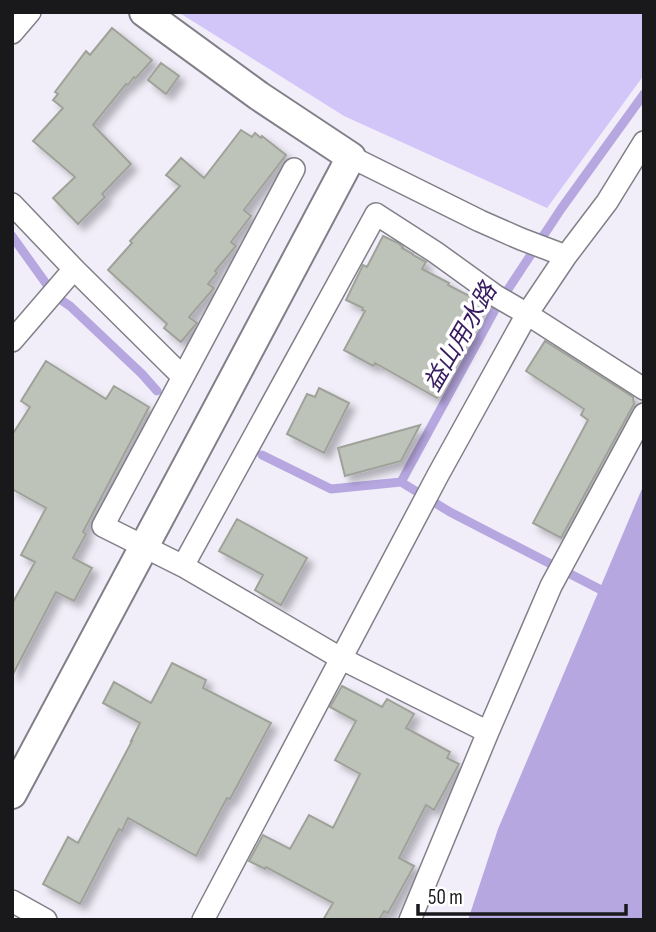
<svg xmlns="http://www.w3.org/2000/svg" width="656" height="932" font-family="'Sofia Sans Condensed','Noto Sans JP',sans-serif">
<defs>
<filter id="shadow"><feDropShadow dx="6" dy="6" stdDeviation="3.5" flood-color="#0004"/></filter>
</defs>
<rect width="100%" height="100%" fill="#f1eef9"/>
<path fill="#d2c5f8" d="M 178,12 L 644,12 L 644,75 L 547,208 L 344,116 Z"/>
<path fill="#b7a7e0" d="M 644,484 L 644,920 L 468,920 L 498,829 Z"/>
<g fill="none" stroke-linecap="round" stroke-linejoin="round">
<path stroke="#b7a7e0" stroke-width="9" d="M 12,236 L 55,296 L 70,306 L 142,374 L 157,391
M 262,455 L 331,489 L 401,482
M 401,482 L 497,306 L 561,209 L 644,94
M 401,482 L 450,512 L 609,594"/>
</g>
<path fill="#bec3b9" stroke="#9ea299" stroke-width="2" filter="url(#shadow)" d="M 112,28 L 152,60 L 136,78 L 134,77 L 128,85 L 126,84 L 93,125 L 131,164 L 102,194 L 105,197 L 78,224 L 53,198 L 75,177 L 33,141 L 63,108 L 53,100 L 58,94 L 55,92 L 86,51 L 90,55 Z
M 161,63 L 179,76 L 166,94 L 148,80 Z
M 241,130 L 252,137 L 255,133 L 261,138 L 262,136 L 286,155 L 244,210 L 251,216 L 231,242 L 236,246 L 215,271 L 217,273 L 208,284 L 214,288 L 189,317 L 197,323 L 181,342 L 164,328 L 167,324 L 108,270 L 132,243 L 130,241 L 180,186 L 166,175 L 181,158 L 204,178 Z
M 383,236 L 398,243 L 403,247 L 402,248 L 413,254 L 413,255 L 426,262 L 422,269 L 449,283 L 448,285 L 483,303 L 470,330 L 474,332 L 437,398 L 375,363 L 373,366 L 344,350 L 365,311 L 362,310 L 363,308 L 346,300 L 363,265 L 367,267 Z
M 545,341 L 633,397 L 634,404 L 561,538 L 533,523 L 588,420 L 581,415 L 584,409 L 526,371 Z
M 46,361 L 106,399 L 114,386 L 149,407 L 83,532 L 86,534 L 73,558 L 92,568 L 74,601 L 56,592 L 12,676 L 12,604 L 35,562 L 21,555 L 46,508 L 12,489 L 12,435 L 30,407 L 21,401 Z
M 319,388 L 349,403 L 324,453 L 287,434 L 307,394 L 315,397 Z
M 420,425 L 401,461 L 345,476 L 338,448 Z
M 237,519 L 307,558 L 281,605 L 255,590 L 263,575 L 219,551 Z
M 172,663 L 206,680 L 203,688 L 271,723 L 230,799 L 227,798 L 196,856 L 128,818 L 122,831 L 119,829 L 80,904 L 43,884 L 68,837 L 78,843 L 132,741 L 131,741 L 140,723 L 103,703 L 114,682 L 151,703 Z
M 342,686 L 382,707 L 387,699 L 414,714 L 406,728 L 450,752 L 447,758 L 459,764 L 434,810 L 426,805 L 399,858 L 414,866 L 388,913 L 384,911 L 379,920 L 323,920 L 333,903 L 266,867 L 265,869 L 249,861 L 263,835 L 290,849 L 309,815 L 333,828 L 360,774 L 335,760 L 356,721 L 330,707 Z"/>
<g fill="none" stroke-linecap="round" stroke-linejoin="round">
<g stroke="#817f88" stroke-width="24">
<path id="minor" d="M 12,33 L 30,12
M 351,157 L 480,221 L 521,239 L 566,256
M 12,204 L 74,269 L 183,377 L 103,526 L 183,566 L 376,214 L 435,252 L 496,296 L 527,314 L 644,389
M 12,341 L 74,269
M 183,377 L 294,169
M 183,566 L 342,659 L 488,732
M 12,901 L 46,920
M 203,920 L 438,475 L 527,314 L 566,256 L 607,202 L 644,142
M 410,920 L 488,732 L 551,586 L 644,414"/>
</g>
<g stroke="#817f88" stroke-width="32">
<path id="tertiary" d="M 12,794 C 125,581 239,370 351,157 L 259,96 L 144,12"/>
</g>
<use href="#minor" stroke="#fff" stroke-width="21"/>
<use href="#tertiary" stroke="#fff" stroke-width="28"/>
</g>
<g text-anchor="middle" stroke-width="7" stroke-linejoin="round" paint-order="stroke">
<g font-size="24" font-style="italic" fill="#361c5f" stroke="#fff">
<text transform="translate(460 337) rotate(-60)" y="8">益山用水路</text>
</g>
</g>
<rect width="656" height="932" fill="none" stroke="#19181b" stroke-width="28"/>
<path d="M418 904v10h208v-10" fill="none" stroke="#19181b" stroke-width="3.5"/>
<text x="428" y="904" font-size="21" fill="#19181b" stroke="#ffffff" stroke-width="5" paint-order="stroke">50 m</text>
</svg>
